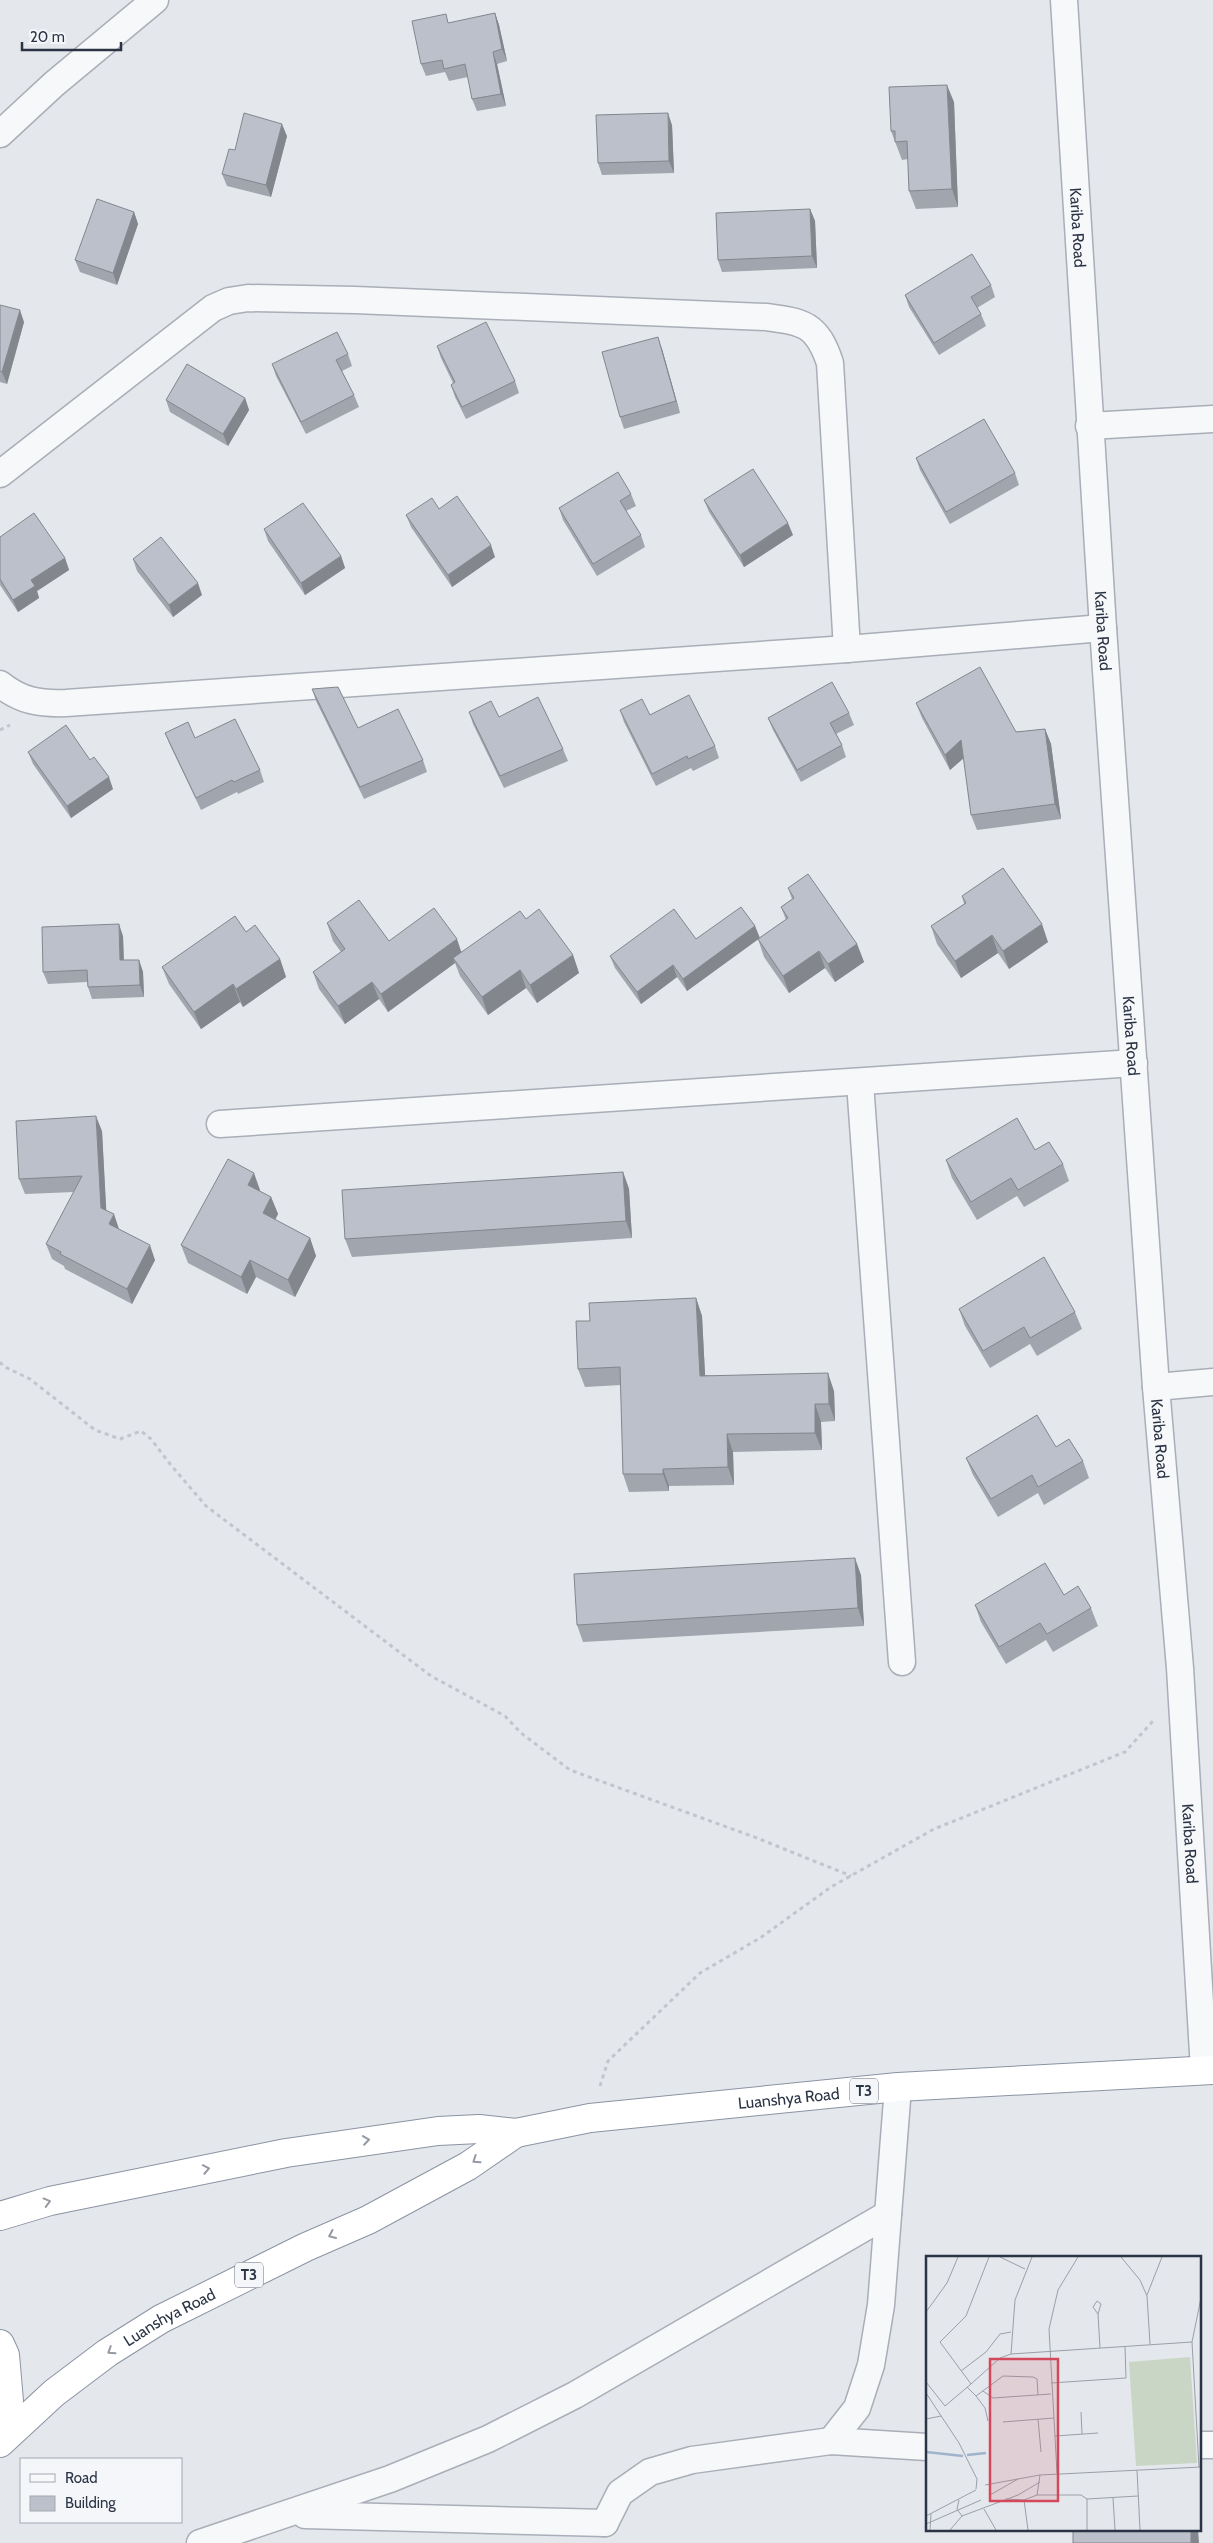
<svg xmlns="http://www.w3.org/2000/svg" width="1213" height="2543" font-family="Cabin,sans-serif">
<rect width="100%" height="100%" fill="#e4e7ec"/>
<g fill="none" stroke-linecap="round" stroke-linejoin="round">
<g stroke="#a9aeb7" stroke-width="29">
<g id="street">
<path id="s1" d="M 1064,0 L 1103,628 L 1156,1387 L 1180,1668 L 1204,2070"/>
<path d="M 0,134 L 54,84 L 155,0"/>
<path d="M 1089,426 L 1213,419"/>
<path d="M 0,474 L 213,308 L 229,301 L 248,298 L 355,300 L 766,317 C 804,322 817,324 830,363 L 847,649"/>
<path d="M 0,684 C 21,701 40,704 66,703 L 847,649 L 1103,628"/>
<path d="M 860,1083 L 902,1662"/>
<path d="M 220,1124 L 1134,1063"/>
<path d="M 1156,1387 L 1213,1382"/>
<path d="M 831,2441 L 857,2408 L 871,2365 L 881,2305 L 898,2087"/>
<path d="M 1199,2445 L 1213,2445"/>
<path d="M 305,2515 L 605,2523"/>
<path d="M 605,2523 L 620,2493 L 650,2472 L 692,2460 L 831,2441 L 927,2447"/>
<path d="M 200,2543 L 390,2479 L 488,2439 L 575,2395 L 888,2214"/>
</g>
</g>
<g stroke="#8b94a3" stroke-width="30">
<g id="highway">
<path id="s2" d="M 0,2216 L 50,2201 L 286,2153 L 438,2131 L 479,2129 L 516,2133 L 590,2118 L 898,2087 L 1213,2070"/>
<path d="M 0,2344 L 5,2355 L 9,2401 L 0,2436"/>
<path id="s3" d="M 0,2443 L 54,2393 L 107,2353 L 161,2319 L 306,2247 L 368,2220 L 468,2166 L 516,2133"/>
</g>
</g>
<path stroke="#c2c5cb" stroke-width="3" stroke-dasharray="4 4" stroke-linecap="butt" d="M 0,730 L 10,725
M 0,1362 L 3,1366 L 30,1379 L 95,1430 L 120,1439 L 141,1431 L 151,1439 L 170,1464 L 206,1506 L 431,1676 L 505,1716 L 521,1733 L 570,1770 L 757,1838 L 851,1876
M 600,2086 L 608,2061 L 700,1973 L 760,1938 L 831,1887 L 934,1829 L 1125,1752 L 1153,1721"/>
<use href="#street" stroke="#f7f8fa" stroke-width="26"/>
<use href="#highway" stroke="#fff" stroke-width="28"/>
</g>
<path fill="#a1a5ae" d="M 495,13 L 499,25 L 507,61 L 497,64 L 506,106 L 477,111 L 472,99 L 468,77 L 449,81 L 445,72 L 426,76 L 421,64 L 450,23 Z
M 954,102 L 958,207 L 916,209 L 909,191 L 908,159 L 902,160 L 891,131 Z
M 672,125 L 674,173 L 602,175 L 598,163 Z
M 287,136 L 271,197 L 227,186 L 222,174 L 235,150 Z
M 810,209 L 815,221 L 817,268 L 722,272 L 718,260 Z
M 134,212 L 138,224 L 117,285 L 80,272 L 75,260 Z
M 991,285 L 995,297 L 977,308 L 981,314 L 986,326 L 939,355 L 909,307 L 905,295 Z
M 0,305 L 24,322 L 7,384 L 0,382 Z
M 437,346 L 515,381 L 519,393 L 466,419 L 455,397 L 451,385 L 453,383 L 441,358 Z
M 662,349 L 680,413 L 624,429 L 620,417 Z
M 348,354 L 352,366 L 342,371 L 354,395 L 359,407 L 306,434 L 276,376 L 272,364 Z
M 245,398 L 249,410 L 228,446 L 170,412 L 166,400 Z
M 916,458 L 1015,473 L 1019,485 L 950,524 L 920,470 Z
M 631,494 L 636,506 L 626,511 L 641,535 L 645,547 L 597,576 L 563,520 L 559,508 Z
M 704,500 L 793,535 L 744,567 L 709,512 Z
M 439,509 L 495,557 L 452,587 L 411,527 L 406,515 Z
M 264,529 L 341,556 L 345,568 L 305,595 L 268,541 Z
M 0,537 L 65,558 L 69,570 L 37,591 L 39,598 L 18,612 L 0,585 Z
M 133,559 L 202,595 L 173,617 L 137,571 Z
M 312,689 L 358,728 L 423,760 L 427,772 L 364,799 L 316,701 Z
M 916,703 L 1016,732 L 1045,729 L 1051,744 L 1061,819 L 977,830 L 971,815 L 964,758 L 950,770 L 922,718 Z
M 620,710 L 650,715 L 715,746 L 719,758 L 693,771 L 691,768 L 656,786 L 624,722 Z
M 469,712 L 499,717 L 563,749 L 568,761 L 504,788 L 473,724 Z
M 849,713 L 854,725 L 836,734 L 842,745 L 846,757 L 801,782 L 773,730 L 768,718 Z
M 165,733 L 195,738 L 260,770 L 264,782 L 238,794 L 237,792 L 201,810 L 170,745 Z
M 28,752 L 90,760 L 113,789 L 71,818 L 33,764 Z
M 788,888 L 857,944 L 864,962 L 835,982 L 825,968 L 789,993 L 764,957 L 758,939 L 687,991 L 677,977 L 641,1004 L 615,968 L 610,956 L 696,939 L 755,926 L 759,938 L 786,920 L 781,907 L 792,899 Z
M 962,896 L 1048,942 L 1009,969 L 998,953 L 961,978 L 937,944 L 931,926 L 964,904 Z
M 526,919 L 573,955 L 579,973 L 537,1003 L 526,988 L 488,1015 L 460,976 L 455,963 L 388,1012 L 379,999 L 345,1024 L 319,989 L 313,972 L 341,952 L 333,941 L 327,923 L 389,941 L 462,952 Z
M 246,932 L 280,959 L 286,977 L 243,1007 L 240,1002 L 201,1029 L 169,984 L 162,967 Z
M 123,936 L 124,960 L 139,960 L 143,972 L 144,997 L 92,999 L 88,987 L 87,982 L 48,984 L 43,972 Z
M 102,1131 L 106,1210 L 119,1229 L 155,1260 L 132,1304 L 65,1269 L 64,1266 L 52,1259 L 46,1244 L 74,1192 L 25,1194 L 19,1179 Z
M 1035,1150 L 1063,1164 L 1069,1181 L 1024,1207 L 1017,1196 L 977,1220 L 952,1178 L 946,1160 Z
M 623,1172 L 629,1189 L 632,1238 L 352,1257 L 345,1239 Z
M 260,1190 L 260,1191 L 271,1197 L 278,1214 L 275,1220 L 310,1238 L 316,1256 L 295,1297 L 256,1277 L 247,1294 L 188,1263 L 181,1245 Z
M 696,1298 L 702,1316 L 705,1375 L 834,1391 L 835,1421 L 821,1422 L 822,1450 L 733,1452 L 734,1485 L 669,1486 L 669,1491 L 629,1492 L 623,1474 L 621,1385 L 585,1387 L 578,1369 L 590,1321 Z
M 959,1309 L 1075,1312 L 1082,1329 L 1037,1356 L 1030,1344 L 990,1368 L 965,1326 Z
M 1056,1447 L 1083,1461 L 1089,1478 L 1044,1505 L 1038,1493 L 998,1517 L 973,1475 L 966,1458 Z
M 861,1575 L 864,1626 L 583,1642 L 577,1625 Z
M 975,1605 L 1091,1608 L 1098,1626 L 1053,1652 L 1046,1640 L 1006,1664 L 981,1622 Z"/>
<path fill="#83868d" d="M 495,13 L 499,25 L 507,61 L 502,49 Z
M 493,52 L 497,64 L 506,106 L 501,94 Z
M 947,85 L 954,102 L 958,207 L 952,189 Z
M 668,113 L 672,125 L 674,173 L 669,161 Z
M 282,124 L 287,136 L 271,197 L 266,185 Z
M 810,209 L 815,221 L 817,268 L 812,256 Z
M 134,212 L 138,224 L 117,285 L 113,273 Z
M 20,310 L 24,322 L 7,384 L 2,372 Z
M 658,337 L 662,349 L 680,413 L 676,401 Z
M 245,398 L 249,410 L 228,446 L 223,434 Z
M 788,523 L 793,535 L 744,567 L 740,555 Z
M 491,545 L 495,557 L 452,587 L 448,575 Z
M 341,556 L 345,568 L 305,595 L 301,583 Z
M 65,558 L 69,570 L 37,591 L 39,598 L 18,612 L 13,600 L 31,580 Z
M 198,583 L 202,595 L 173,617 L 169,605 Z
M 1045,729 L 1051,744 L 1061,819 L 1055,804 Z
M 961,740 L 967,755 L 950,770 L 945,755 Z
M 109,777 L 113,789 L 71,818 L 67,806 Z
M 119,924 L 123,936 L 124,972 L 120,960 Z
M 1042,924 L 1048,942 L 1009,969 L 1003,951 Z
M 755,926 L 760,938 L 687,991 L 683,979 Z
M 992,935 L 998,953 L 961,978 L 955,961 Z
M 457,939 L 463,957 L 453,958 L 455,963 L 388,1012 L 381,994 Z
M 857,944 L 864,962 L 835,982 L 828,964 Z
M 819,951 L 825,968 L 789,993 L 783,976 Z
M 573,955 L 579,973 L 537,1003 L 530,985 Z
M 280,959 L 286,977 L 243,1007 L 236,989 Z
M 139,960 L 143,972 L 144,997 L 140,985 Z
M 673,965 L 677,977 L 641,1004 L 637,992 Z
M 520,970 L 526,988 L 488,1015 L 482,997 Z
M 372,982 L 379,999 L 345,1024 L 338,1006 Z
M 233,984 L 240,1002 L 201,1029 L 194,1012 Z
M 96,1116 L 102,1131 L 107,1223 L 101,1208 Z
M 623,1172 L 629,1189 L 632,1238 L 626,1221 Z
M 254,1173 L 260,1190 L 254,1202 L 248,1185 Z
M 271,1197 L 278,1214 L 269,1231 L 263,1213 Z
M 114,1214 L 119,1229 L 109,1224 Z
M 310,1238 L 316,1256 L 295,1297 L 288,1280 Z
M 150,1245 L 155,1260 L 132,1304 L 127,1289 Z
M 250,1260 L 256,1277 L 247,1294 L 241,1277 Z
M 696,1298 L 702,1316 L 706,1393 L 700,1376 Z
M 828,1373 L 834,1391 L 835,1421 L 829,1404 Z
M 815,1404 L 821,1422 L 822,1450 L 815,1433 Z
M 727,1434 L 733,1452 L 734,1485 L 728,1467 Z
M 663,1469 L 669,1486 L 669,1491 L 663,1474 Z
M 855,1558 L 861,1575 L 864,1626 L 858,1608 Z
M 1191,2529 L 1198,2529 L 1199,2543 L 1191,2543 Z"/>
<path fill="#bbc0ca" stroke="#83868d" d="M 495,13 L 502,49 L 493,52 L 501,94 L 472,99 L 465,64 L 444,69 L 442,60 L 421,64 L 412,21 L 446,14 L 448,23 Z
M 947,85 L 952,189 L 909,191 L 907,141 L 895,142 L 895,131 L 891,131 L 889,87 Z
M 244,113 L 282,124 L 266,185 L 222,174 L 229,149 L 235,150 Z
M 668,113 L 669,161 L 598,163 L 596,115 Z
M 97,199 L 134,212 L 113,273 L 75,260 Z
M 810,209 L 812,256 L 718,260 L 716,213 Z
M 972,254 L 991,285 L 971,297 L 981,314 L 934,343 L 905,295 Z
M 0,305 L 20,310 L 2,372 L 0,371 Z
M 486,322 L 515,381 L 462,407 L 451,385 L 455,382 L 437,346 Z
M 337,332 L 348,354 L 336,360 L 354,395 L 301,422 L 272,364 Z
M 658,337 L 676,401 L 620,417 L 602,352 Z
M 187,364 L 245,398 L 223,434 L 166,400 Z
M 984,419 L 1015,473 L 946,512 L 916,458 Z
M 753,469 L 788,523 L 740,555 L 704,500 Z
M 618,472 L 631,494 L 620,501 L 641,535 L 593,564 L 559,508 Z
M 457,496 L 491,545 L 448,575 L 406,515 L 432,498 L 439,509 Z
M 303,503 L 341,556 L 301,583 L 264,529 Z
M 34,513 L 65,558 L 31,580 L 35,586 L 13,600 L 0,579 L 0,537 Z
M 161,537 L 198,583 L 169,605 L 133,559 Z
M 980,667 L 1016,732 L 1045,729 L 1055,804 L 971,815 L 961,740 L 945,755 L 916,703 Z
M 832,682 L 849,713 L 830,723 L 842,745 L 797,770 L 768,718 Z
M 338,687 L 358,728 L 398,709 L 423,760 L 360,787 L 312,689 Z
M 689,695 L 715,746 L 688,759 L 687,756 L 652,774 L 620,710 L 642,699 L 650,715 Z
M 538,697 L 563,749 L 500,776 L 469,712 L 491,701 L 499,717 Z
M 235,719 L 260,770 L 234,782 L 232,780 L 196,798 L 165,733 L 188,722 L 195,738 Z
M 66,725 L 90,760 L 94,757 L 109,777 L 67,806 L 28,752 Z
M 1003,868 L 1042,924 L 1003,951 L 992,935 L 955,961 L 931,926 L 966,903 L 962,896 Z
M 808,874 L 857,944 L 828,964 L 819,951 L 783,976 L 758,939 L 788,918 L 781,907 L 794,898 L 788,888 Z
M 359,900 L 389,941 L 434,908 L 457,939 L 381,994 L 372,982 L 338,1006 L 313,972 L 345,949 L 327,923 Z
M 741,907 L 755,926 L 683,979 L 673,965 L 637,992 L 610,956 L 674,909 L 696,939 Z
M 539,909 L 573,955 L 530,985 L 520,970 L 482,997 L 453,958 L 520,911 L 526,919 Z
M 235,916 L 246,932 L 255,925 L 280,959 L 236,989 L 233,984 L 194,1012 L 162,967 Z
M 119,924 L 120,960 L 139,960 L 140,985 L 88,987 L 87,970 L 43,972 L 42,927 Z
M 96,1116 L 101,1208 L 114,1214 L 109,1224 L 150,1245 L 127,1289 L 60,1254 L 61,1252 L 46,1244 L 82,1176 L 19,1179 L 16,1121 Z
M 1017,1118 L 1035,1150 L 1049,1142 L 1063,1164 L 1018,1190 L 1011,1178 L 971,1202 L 946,1160 Z
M 228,1159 L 254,1173 L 248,1185 L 271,1197 L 263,1213 L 310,1238 L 288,1280 L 250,1260 L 241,1277 L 181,1245 Z
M 623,1172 L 626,1221 L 345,1239 L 342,1190 Z
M 1044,1257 L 1075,1312 L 1030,1338 L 1024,1327 L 983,1351 L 959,1309 Z
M 696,1298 L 700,1376 L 828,1373 L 829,1404 L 815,1404 L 815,1433 L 727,1434 L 728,1467 L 663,1469 L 663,1474 L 623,1474 L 620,1367 L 578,1369 L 576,1321 L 590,1321 L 589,1303 Z
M 1037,1415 L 1056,1447 L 1069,1439 L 1083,1461 L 1038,1487 L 1032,1475 L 991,1499 L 966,1458 Z
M 855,1558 L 858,1608 L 577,1625 L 574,1574 Z
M 1045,1563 L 1064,1595 L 1078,1586 L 1091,1608 L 1047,1634 L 1040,1623 L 999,1647 L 975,1605 Z
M 1073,2529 L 1191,2529 L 1191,2543 L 1073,2543 Z"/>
<defs><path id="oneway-chevron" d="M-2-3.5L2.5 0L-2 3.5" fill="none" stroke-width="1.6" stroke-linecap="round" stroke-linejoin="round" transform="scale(1.25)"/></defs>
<g stroke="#959aa2">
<use href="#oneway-chevron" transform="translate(366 2140) rotate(-8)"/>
<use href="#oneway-chevron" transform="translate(476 2160) rotate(146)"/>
<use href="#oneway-chevron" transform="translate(206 2169) rotate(-11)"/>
<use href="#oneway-chevron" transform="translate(47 2202) rotate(-15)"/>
<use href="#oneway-chevron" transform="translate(332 2235) rotate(156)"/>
<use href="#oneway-chevron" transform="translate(111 2351) rotate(147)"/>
</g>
<g text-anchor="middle" stroke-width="4.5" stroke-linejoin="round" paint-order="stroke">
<g fill="#f4f6f9" stroke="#676e7b" stroke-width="1">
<rect x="850" y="2078.5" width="28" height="25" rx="4"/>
<rect x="235" y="2262.5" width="28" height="25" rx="4"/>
</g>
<g font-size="15" font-weight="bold" fill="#2b3445">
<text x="864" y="2096">T3</text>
<text x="249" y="2280">T3</text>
</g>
<g font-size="16" fill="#2b3445" stroke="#f4f6f9">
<text dy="6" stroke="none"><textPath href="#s1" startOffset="228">Kariba Road</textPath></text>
<text dy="6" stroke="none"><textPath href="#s1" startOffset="632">Kariba Road</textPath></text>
<text dy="6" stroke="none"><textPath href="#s1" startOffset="1038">Kariba Road</textPath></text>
<text dy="6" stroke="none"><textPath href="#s1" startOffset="1442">Kariba Road</textPath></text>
<text dy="6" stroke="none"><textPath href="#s1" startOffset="1848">Kariba Road</textPath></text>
<text dy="6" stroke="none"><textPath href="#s2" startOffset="800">Luanshya Road</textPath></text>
<text dy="6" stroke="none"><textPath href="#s3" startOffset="212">Luanshya Road</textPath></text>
</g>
</g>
<g transform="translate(926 2256)">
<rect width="275" height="275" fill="#e4e7ec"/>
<path d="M 264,101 L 271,207 L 210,210 L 203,106 Z" fill="#c9d6c5"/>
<path fill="none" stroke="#9fb4cc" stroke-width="2.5" d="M 0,196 L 37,200M 41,199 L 60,197"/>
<path fill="none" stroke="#9a9fa9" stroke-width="1" d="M 74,1 L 99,13M 195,1 L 214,24 L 221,40 L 224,88M 221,39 L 236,1M 0,56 L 21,27 L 32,1M 172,58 L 167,51 L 171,45 L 175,48 L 172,58 L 174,92M 85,98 L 266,86M 35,115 L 60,96 L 74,78 L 85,76M 0,126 L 19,150 L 45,128 L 14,86 L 40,60 L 63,1M 125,127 L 200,122 L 199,90M 45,128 L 74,102 L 85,98 L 89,44 L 106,1M 41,131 L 50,140 L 77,120 L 107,121 L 111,123 L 112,139M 57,135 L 67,142 L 125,138M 0,137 L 33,187 L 51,223 L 50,233M 50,140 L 59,152 L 62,165M 155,156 L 156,178M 0,163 L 15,160M 112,163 L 115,196M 77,166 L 128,162M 129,180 L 172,177M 273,211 L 266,86 L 275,42M 211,214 L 214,274M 131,217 L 123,73 L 132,34 L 152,1M 59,229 L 114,219 L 275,211M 64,239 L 92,223M 111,239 L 114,219M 187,242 L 189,274M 80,243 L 98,244 L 111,239 L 155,239 L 161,243 L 212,240M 33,244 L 31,253 L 36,260M 98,244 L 102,274M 58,253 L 70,274M 0,260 L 50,234M 0,268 L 55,244M 4,274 L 5,258M 24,274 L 36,260 L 92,239 L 114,226M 161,274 L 161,243"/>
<path fill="#d1495b" fill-opacity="0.15" stroke="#d1495b" stroke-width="2.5" d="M 64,103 L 132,103 L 132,245 L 64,245 Z"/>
<rect width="275" height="275" fill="none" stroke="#2b3445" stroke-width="2.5"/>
</g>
<rect x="20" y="2458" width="162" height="65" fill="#f4f6f9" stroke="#a4a8b1"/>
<rect x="30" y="2474" width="25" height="8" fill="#f7f8fa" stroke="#a4a8b1"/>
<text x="65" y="2483" font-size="15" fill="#2b3445">Road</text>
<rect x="30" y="2496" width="25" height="15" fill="#bbc0ca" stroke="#a4a8b1"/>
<text x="65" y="2508" font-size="15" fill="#2b3445">Building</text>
<path d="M22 42v8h99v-8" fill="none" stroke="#2b3445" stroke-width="2.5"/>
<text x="30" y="42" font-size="15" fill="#2b3445" stroke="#f4f6f9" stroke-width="4" paint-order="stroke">20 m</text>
</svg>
